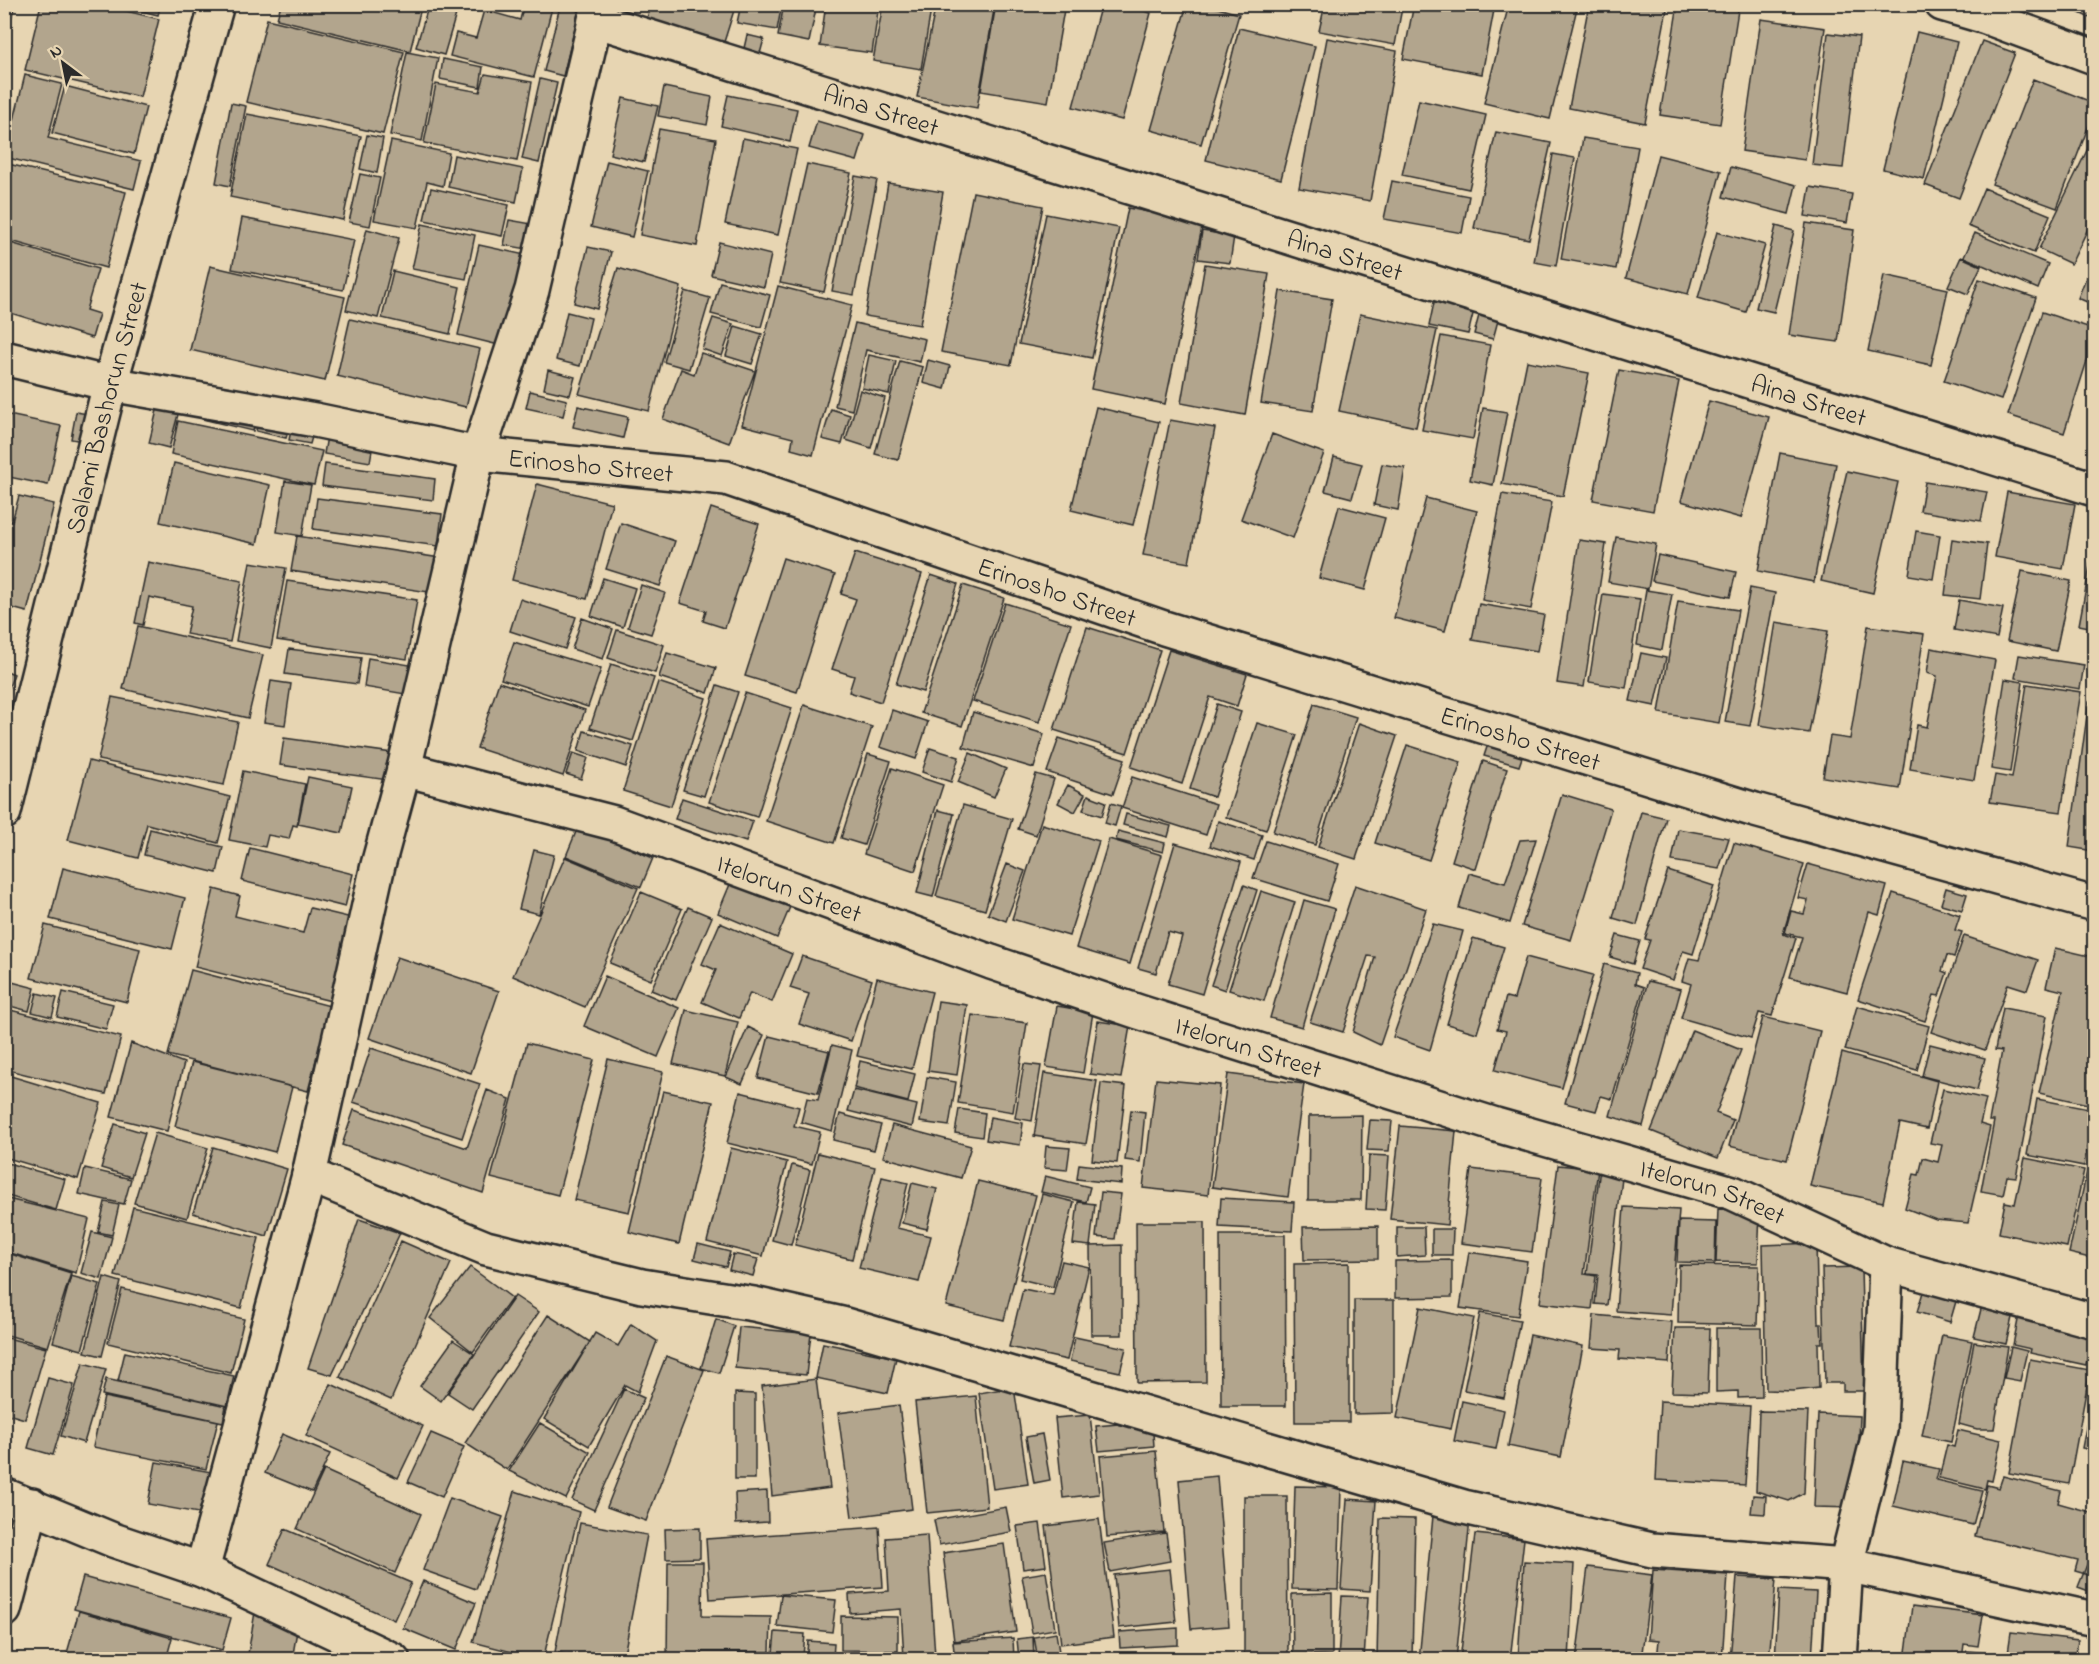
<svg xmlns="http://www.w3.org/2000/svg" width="2099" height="1664" font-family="'Indie Flower',sans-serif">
<rect width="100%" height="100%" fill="#e7d5b2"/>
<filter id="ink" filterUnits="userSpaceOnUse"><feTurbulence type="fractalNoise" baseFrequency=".0167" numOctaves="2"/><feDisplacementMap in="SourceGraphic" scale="12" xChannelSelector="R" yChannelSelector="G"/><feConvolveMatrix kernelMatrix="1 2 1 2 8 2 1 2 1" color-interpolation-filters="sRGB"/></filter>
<g filter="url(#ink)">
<path fill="#b2a58d" stroke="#2b2b2b" stroke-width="1.5" d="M 4,4 L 15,4 L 4,44 Z
M 41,4 L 98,4 L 159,19 L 140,97 L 25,70 Z
M 114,4 L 161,4 L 158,15 Z
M 281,4 L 422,4 L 410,51 L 277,19 Z
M 429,4 L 459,4 L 444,55 L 416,47 Z
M 524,4 L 553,4 L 534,77 L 450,56 L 456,33 L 476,38 L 484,10 L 520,20 Z
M 651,4 L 736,4 L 724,42 L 647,18 Z
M 741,4 L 782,4 L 777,30 L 737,23 Z
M 784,4 L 817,4 L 809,42 L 778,36 Z
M 826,4 L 879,4 L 872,53 L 820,46 Z
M 883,4 L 932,4 L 921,69 L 873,61 Z
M 936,4 L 995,4 L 977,108 L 917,97 Z
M 996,4 L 1065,4 L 1048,102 L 981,91 Z
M 1101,4 L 1118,4 L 1151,13 L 1122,120 L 1073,107 Z
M 1187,4 L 1204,4 L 1239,14 L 1201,144 L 1151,130 Z
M 1325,4 L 1382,4 L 1402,8 L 1395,45 L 1319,31 Z
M 1414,4 L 1463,4 L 1494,10 L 1482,74 L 1403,59 Z
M 1509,4 L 1578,4 L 1550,119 L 1484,103 Z
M 1589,4 L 1668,4 L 1645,123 L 1569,108 Z
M 1678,4 L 1739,4 L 1720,124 L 1660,115 Z
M 2061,4 L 2094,4 L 2094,20 Z
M 560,6 L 579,11 L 563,76 L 544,71 Z
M 267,19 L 404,52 L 383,134 L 246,102 Z
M 1761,19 L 1825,28 L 1805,160 L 1742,151 Z
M 1239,28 L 1315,46 L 1281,179 L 1206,160 Z
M 1917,32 L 1957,42 L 1924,179 L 1883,169 Z
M 1828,33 L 1859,37 L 1843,168 L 1812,165 Z
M 747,35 L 764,39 L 758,61 L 742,57 Z
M 1327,38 L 1397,51 L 1370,201 L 1299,188 Z
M 1982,41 L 2015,53 L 1959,198 L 1925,185 Z
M 407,52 L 438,58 L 422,141 L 390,135 Z
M 443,59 L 483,67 L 480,87 L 440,79 Z
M 485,74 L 532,82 L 517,161 L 424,143 L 436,84 L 480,92 Z
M 25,75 L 62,84 L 48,138 L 141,161 L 134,189 L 4,157 L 4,130 L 8,118 L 14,120 Z
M 540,79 L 557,83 L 539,163 L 522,159 Z
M 2033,79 L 2094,103 L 2094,112 L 2057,208 L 1992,184 Z
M 65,86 L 146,107 L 134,154 L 52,133 Z
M 664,87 L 712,97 L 707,125 L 658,116 Z
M 728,95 L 797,109 L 790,142 L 721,126 Z
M 623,98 L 658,106 L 644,162 L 610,154 Z
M 1419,100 L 1486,115 L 1469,189 L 1402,175 Z
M 231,103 L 246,106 L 230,186 L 216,183 Z
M 247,114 L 361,136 L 343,220 L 230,197 Z
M 817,121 L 865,135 L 857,161 L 809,148 Z
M 659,129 L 716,139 L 697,246 L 640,235 Z
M 1496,132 L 1551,143 L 1529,239 L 1474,228 Z
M 367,135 L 383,138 L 377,173 L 360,169 Z
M 2094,136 L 2094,216 L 2071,264 L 2039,249 Z
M 743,138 L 797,149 L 778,235 L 725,224 Z
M 1583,138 L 1638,147 L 1616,269 L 1561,259 Z
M 391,141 L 449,153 L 443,186 L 427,182 L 417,228 L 374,220 Z
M 1553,154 L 1575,158 L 1556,266 L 1534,262 Z
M 454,155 L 523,169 L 516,202 L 448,187 Z
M 1658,155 L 1721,171 L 1688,294 L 1626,278 Z
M 607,161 L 648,171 L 632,237 L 591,227 Z
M 4,163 L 126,192 L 106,268 L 4,239 Z
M 807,164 L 851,173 L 824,292 L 780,283 Z
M 1731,167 L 1796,185 L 1789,214 L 1723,197 Z
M 360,174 L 380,178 L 370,226 L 349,222 Z
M 855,176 L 877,180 L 854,295 L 832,291 Z
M 1392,181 L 1469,196 L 1462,233 L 1384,219 Z
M 888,183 L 943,192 L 920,325 L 865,316 Z
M 1810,187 L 1852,194 L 1847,223 L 1805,216 Z
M 431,188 L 509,205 L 502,236 L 424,220 Z
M 1984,188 L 2050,215 L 2034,253 L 1968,226 Z
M 973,192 L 1043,206 L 1011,365 L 941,352 Z
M 1128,208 L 1203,223 L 1165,404 L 1091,389 Z
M 1046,214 L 1119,228 L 1092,358 L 1019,344 Z
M 242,218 L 354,240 L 343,290 L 232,269 Z
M 509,220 L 532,224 L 527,249 L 504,245 Z
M 1806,223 L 1854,230 L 1838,342 L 1789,335 Z
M 422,224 L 475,235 L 466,279 L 412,269 Z
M 1776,226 L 1794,231 L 1774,312 L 1756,308 Z
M 367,229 L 399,238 L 378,318 L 346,310 Z
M 1202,231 L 1234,236 L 1230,263 L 1198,259 Z
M 1717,232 L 1765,245 L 1746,312 L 1698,298 Z
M 1975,233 L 2048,264 L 2038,289 L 1964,257 Z
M 4,241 L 98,269 L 86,310 L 99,314 L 92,338 L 4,311 Z
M 719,242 L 771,255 L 764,287 L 711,275 Z
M 479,245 L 525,255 L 503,346 L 458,335 Z
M 588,247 L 611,252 L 597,309 L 574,303 Z
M 1961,257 L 1981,266 L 1968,294 L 1948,286 Z
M 2094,257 L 2094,305 L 2078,298 Z
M 1205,264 L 1269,274 L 1245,415 L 1181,403 Z
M 210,266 L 345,297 L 325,381 L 190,350 Z
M 618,268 L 681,287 L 649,411 L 579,394 Z
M 393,271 L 460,287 L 450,334 L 382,318 Z
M 1884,275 L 1948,289 L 1931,365 L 1868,351 Z
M 1979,279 L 2036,298 L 2001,400 L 1944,381 Z
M 720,282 L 770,295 L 761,327 L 711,314 Z
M 778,286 L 852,305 L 813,455 L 791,449 L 793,438 L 742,425 Z
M 685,291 L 710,298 L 689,369 L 664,362 Z
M 1280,291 L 1332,299 L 1313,411 L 1261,403 Z
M 1436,293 L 1476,302 L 1468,334 L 1429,326 Z
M 1481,308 L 1500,313 L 1493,339 L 1474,334 Z
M 567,312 L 591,318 L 580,366 L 556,360 Z
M 2042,312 L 2094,329 L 2094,339 L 2064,433 L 2008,415 Z
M 1360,314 L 1437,330 L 1416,427 L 1339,411 Z
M 713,318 L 733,324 L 722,356 L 702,349 Z
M 350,319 L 480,349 L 466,407 L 337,376 Z
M 855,323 L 925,339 L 920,362 L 866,350 L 852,410 L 835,406 Z
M 735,326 L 762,334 L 752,364 L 726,356 Z
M 1441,336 L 1490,345 L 1473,439 L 1422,430 Z
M 701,353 L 755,371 L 729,443 L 663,419 L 681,369 L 694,374 Z
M 869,355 L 896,361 L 889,394 L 862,388 Z
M 928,360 L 950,366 L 945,389 L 923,383 Z
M 900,361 L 923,367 L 898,460 L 875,454 Z
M 1527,361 L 1589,373 L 1563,496 L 1502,484 Z
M 548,370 L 575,377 L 570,395 L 544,389 Z
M 1619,370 L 1679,381 L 1653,511 L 1593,500 Z
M 860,390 L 885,398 L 871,448 L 846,440 Z
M 530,391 L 567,400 L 563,416 L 526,408 Z
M 1709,401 L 1769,417 L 1741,518 L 1681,501 Z
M 159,402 L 180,407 L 169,448 L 149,443 Z
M 578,406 L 628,417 L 623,438 L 573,427 Z
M 205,407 L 256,418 L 253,431 L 202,419 Z
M 1096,407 L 1159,422 L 1133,525 L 1071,510 Z
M 1483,408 L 1507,412 L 1493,485 L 1470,480 Z
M 831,409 L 850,415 L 842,444 L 822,439 Z
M 76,412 L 94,415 L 88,442 L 71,439 Z
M 4,414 L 61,426 L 48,485 L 4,476 Z
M 1170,420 L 1215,428 L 1189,563 L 1143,555 Z
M 178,421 L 322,451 L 314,485 L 171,454 Z
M 258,421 L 289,428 L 286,438 L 256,431 Z
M 292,426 L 314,430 L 310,444 L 289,440 Z
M 328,430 L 374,438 L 370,462 L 324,454 Z
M 1272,434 L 1324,453 L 1293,538 L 1241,519 Z
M 1780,453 L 1836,464 L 1814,582 L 1758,571 Z
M 1334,457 L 1362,464 L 1352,498 L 1325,491 Z
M 174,463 L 270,485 L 257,544 L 160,522 Z
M 325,464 L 435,479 L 433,500 L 322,486 Z
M 1382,464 L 1405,468 L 1398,510 L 1374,505 Z
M 1847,471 L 1898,482 L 1873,593 L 1821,581 Z
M 285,481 L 311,485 L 302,536 L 277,532 Z
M 1925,482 L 1987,492 L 1981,521 L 1920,511 Z
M 537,484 L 612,503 L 587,599 L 512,580 Z
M 2007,492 L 2075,504 L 2063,569 L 1995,557 Z
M 1502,494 L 1552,502 L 1531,609 L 1482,600 Z
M 19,496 L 54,504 L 27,612 L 4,606 L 4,519 L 12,521 Z
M 317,498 L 442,514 L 438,546 L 313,529 Z
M 1426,498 L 1477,511 L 1445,631 L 1394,618 Z
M 1339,506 L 1385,518 L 1365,590 L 1319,578 Z
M 711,508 L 759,524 L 725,628 L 703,621 L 706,611 L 680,603 Z
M 621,523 L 675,541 L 660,586 L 606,569 Z
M 1916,531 L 1940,535 L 1933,579 L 1909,575 Z
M 297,536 L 440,558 L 435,593 L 291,571 Z
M 1616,537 L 1656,544 L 1648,589 L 1608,582 Z
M 1952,539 L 1987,544 L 1980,599 L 1945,595 Z
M 1579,540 L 1606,544 L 1584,687 L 1557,683 Z
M 2094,544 L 2094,628 L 2079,625 Z
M 855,553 L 922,574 L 881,702 L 849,692 L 854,676 L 832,669 L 856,599 L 841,594 Z
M 1658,555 L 1736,572 L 1730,597 L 1652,581 Z
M 783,558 L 835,575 L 797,692 L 745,676 Z
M 148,562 L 242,581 L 230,642 L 186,634 L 192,606 L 149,597 L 143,625 L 135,623 Z
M 250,562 L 286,568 L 271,648 L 236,641 Z
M 2022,571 L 2071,581 L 2056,651 L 2007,641 Z
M 931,575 L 958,584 L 923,692 L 896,684 Z
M 603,578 L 635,588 L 623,627 L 591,616 Z
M 287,581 L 417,600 L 407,659 L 277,640 Z
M 641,585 L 665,593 L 651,634 L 628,627 Z
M 963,585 L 1004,598 L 962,726 L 921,713 Z
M 1750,588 L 1775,593 L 1750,726 L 1725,722 Z
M 1646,590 L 1672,594 L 1662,650 L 1637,645 Z
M 1603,594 L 1640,599 L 1626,688 L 1589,682 Z
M 520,599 L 576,617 L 565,649 L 510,631 Z
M 1959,600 L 2003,608 L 1997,638 L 1954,630 Z
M 1678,601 L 1738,610 L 1719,723 L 1659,713 Z
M 1005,603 L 1071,624 L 1039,722 L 973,701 Z
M 1479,604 L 1544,615 L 1537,651 L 1472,640 Z
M 582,618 L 613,629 L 603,659 L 572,649 Z
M 1776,622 L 1828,631 L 1809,733 L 1759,725 Z
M 138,626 L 263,655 L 248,718 L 123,689 Z
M 1868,626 L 1924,634 L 1900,789 L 1823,777 L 1830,736 L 1850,739 Z
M 1087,627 L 1160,650 L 1127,753 L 1054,730 Z
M 617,630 L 664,645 L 655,673 L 608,658 Z
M 514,642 L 601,669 L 588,707 L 501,679 Z
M 1931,648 L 1995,660 L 1974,780 L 1910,769 L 1917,725 L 1927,727 L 1937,676 L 1927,673 Z
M 289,649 L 361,658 L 357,684 L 285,674 Z
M 1169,650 L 1247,674 L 1237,706 L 1210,697 L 1182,784 L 1131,767 Z
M 667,653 L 716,668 L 708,693 L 659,677 Z
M 1641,653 L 1666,658 L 1655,706 L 1630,701 Z
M 2019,655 L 2084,665 L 2080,689 L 2015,678 Z
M 368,658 L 416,666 L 411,695 L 364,687 Z
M 611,664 L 654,678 L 633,741 L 590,728 Z
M 4,670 L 14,674 L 4,700 Z
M 2005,679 L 2023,682 L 2010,772 L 1991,769 Z
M 271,681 L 291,684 L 285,725 L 264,722 Z
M 499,682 L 585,710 L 563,776 L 477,748 Z
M 658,682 L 706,698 L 671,806 L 623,791 Z
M 2027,684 L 2081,692 L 2061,812 L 1990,802 L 1995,775 L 2012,778 Z
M 717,685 L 738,692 L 704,796 L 683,790 Z
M 745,693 L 792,708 L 757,817 L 709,802 Z
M 112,697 L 238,722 L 224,785 L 98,760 Z
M 2089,701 L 2094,701 L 2094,851 L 2069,847 Z
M 1217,704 L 1241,712 L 1214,797 L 1190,789 Z
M 1314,704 L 1356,717 L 1315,845 L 1273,832 Z
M 804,705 L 872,727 L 834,843 L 766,821 Z
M 892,710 L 928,722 L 916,759 L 880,747 Z
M 973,712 L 1044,734 L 1034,768 L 963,747 Z
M 1257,723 L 1297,735 L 1266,830 L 1226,817 Z
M 1359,723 L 1397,736 L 1356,859 L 1318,847 Z
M 584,731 L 633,746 L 626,767 L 578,751 Z
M 1491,735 L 1526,746 L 1519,766 L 1484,756 Z
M 284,738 L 392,753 L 388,780 L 280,765 Z
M 1059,738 L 1125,759 L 1113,794 L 1047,772 Z
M 1407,745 L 1461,762 L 1429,860 L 1375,843 Z
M 930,748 L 959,757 L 951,782 L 922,772 Z
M 573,753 L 588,758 L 581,779 L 566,774 Z
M 970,753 L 1006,769 L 994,797 L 958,782 Z
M 868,754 L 891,761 L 864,845 L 841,838 Z
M 89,761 L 230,797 L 218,843 L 147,824 L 138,858 L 68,840 Z
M 1483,761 L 1507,769 L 1476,869 L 1452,861 Z
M 892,768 L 943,785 L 915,871 L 864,854 Z
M 243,771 L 305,784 L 297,826 L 293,825 L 289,839 L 268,835 L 265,847 L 229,840 Z
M 1036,774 L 1054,779 L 1036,835 L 1018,829 Z
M 308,777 L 352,786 L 342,833 L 298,824 Z
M 1132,777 L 1216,804 L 1206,835 L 1122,808 Z
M 1068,785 L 1085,794 L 1075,812 L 1058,803 Z
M 1562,794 L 1611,809 L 1571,940 L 1522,926 Z
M 1088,795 L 1106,802 L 1102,816 L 1083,810 Z
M 682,798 L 753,821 L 746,842 L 675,819 Z
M 1111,803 L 1121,806 L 1115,826 L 1105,823 Z
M 963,805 L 1012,819 L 985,910 L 936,896 Z
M 938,810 L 954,814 L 933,897 L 917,893 Z
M 1641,812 L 1666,818 L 1637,925 L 1613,918 Z
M 1126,814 L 1171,826 L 1168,837 L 1123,825 Z
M 1218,821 L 1262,835 L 1254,860 L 1210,846 Z
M 1042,824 L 1099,841 L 1069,936 L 1012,919 Z
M 578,827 L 653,858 L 641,887 L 566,856 Z
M 150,829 L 223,847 L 217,873 L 144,855 Z
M 1678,829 L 1729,838 L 1719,869 L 1672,861 Z
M 1118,831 L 1165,843 L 1163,852 L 1116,840 Z
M 1109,839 L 1162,855 L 1130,964 L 1076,948 Z
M 1536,839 L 1510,923 L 1459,908 L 1469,873 L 1505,883 L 1520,840 Z
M 1266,841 L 1339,864 L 1327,901 L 1253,878 Z
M 1175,843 L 1241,862 L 1202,994 L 1168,984 L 1182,936 L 1168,932 L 1156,973 L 1138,968 Z
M 1734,843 L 1804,864 L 1783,934 L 1796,938 L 1772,1016 L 1759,1013 L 1751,1038 L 1681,1018 L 1691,984 L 1682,981 L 1689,958 L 1699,960 Z
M 250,848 L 353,874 L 345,907 L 242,881 Z
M 534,850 L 554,855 L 539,914 L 519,909 Z
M 565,857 L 638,888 L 585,1007 L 513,976 Z
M 1007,864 L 1025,871 L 1006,921 L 988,914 Z
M 1808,864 L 1887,886 L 1879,915 L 1869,912 L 1847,992 L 1790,977 L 1802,937 L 1785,933 L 1791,911 L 1804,914 L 1808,900 L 1798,898 Z
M 63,868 L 185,898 L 172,949 L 50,919 Z
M 1668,871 L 1714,886 L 1693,954 L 1683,951 L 1673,980 L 1640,969 L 1650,940 L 1645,939 Z
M 731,882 L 790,907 L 777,938 L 718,913 Z
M 1244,885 L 1257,890 L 1225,990 L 1211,985 Z
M 1355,885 L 1426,909 L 1380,1045 L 1353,1032 L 1375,957 L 1368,956 L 1343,1032 L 1310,1022 Z
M 1946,888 L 1967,894 L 1962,910 L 1941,904 Z
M 214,889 L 240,896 L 235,916 L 303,933 L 310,908 L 352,918 L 331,1001 L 195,967 Z
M 1261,891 L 1295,902 L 1264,1001 L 1229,990 Z
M 641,892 L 682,909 L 651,980 L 610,963 Z
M 1893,893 L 1960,915 L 1955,930 L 1962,932 L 1954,957 L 1947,955 L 1942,971 L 1947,973 L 1939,996 L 1934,995 L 1925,1021 L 1858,999 Z
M 1304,900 L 1335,909 L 1302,1027 L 1270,1018 Z
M 688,907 L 712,917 L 676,1000 L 651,990 Z
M 720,923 L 792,954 L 772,1002 L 750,993 L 739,1018 L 702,1002 L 716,970 L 702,964 Z
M 1433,924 L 1463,931 L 1430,1050 L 1393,1037 Z
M 45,925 L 140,949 L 127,1002 L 31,978 Z
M 1617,935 L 1640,941 L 1633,964 L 1610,957 Z
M 1964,936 L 2038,960 L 2027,990 L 2008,984 L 1985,1050 L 1931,1032 Z
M 1473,938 L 1504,947 L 1477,1033 L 1447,1024 Z
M 2055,948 L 2094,957 L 2094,1094 L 2092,1105 L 2039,1093 L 2063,991 L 2046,987 Z
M 802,956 L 872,980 L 851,1041 L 799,1024 L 809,994 L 790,988 Z
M 397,957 L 499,991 L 471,1073 L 369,1038 Z
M 1526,957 L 1593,975 L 1562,1088 L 1495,1070 L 1506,1031 L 1497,1029 L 1506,997 L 1514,999 Z
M 1604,964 L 1637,973 L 1635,984 L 1644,987 L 1612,1099 L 1601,1096 L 1596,1111 L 1565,1103 Z
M 191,970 L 330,1006 L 308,1091 L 168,1055 Z
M 605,976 L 679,1008 L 658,1057 L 584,1026 Z
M 877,978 L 932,992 L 912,1069 L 857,1056 Z
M 1648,981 L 1681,989 L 1643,1126 L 1610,1116 Z
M 12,982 L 35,988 L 29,1011 L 6,1005 Z
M 63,992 L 113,1004 L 106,1029 L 57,1017 Z
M 37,993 L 57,998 L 52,1017 L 32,1012 Z
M 938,1001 L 967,1005 L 957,1075 L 928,1071 Z
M 1057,1006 L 1093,1012 L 1083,1073 L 1046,1067 Z
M 1857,1006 L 1929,1026 L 1917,1070 L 1845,1050 Z
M 2003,1008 L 2047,1016 L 2016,1177 L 2007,1176 L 2003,1195 L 1981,1191 L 1994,1121 L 1989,1121 L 2002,1051 L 1995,1050 Z
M 6,1009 L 121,1037 L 106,1094 L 4,1069 Z
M 686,1010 L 738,1022 L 725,1076 L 673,1064 Z
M 972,1015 L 1027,1023 L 1013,1112 L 958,1103 Z
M 1763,1017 L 1820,1031 L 1787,1160 L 1729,1146 Z
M 1098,1021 L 1130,1026 L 1121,1078 L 1090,1074 Z
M 748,1027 L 764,1035 L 742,1084 L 726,1077 Z
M 1692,1030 L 1741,1050 L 1716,1113 L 1733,1120 L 1718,1158 L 1651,1131 Z
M 769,1036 L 829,1051 L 818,1093 L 758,1078 Z
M 131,1043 L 184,1063 L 167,1131 L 111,1117 Z
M 527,1043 L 594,1060 L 558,1195 L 491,1178 Z
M 1930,1044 L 1985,1058 L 1977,1090 L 1922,1076 Z
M 832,1045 L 852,1050 L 832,1131 L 801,1122 L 807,1098 L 818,1100 Z
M 371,1048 L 480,1084 L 462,1138 L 353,1102 Z
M 1842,1053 L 1937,1081 L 1927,1129 L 1900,1123 L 1883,1202 L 1810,1186 Z
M 608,1059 L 663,1072 L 629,1212 L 574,1200 Z
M 860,1061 L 915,1074 L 908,1102 L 854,1088 Z
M 192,1062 L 292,1087 L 275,1152 L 175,1126 Z
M 1024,1064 L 1041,1066 L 1032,1121 L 1015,1118 Z
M 1044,1073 L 1097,1081 L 1086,1144 L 1034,1136 Z
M 4,1074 L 101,1103 L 78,1179 L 4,1157 Z
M 1228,1074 L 1304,1084 L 1288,1197 L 1212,1187 Z
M 927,1077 L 956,1082 L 949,1126 L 920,1122 Z
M 1156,1079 L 1220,1085 L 1208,1195 L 1143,1188 Z
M 1101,1083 L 1126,1086 L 1117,1163 L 1092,1160 Z
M 1943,1089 L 1986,1099 L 1980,1124 L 1990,1127 L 1968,1223 L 1936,1220 L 1905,1208 L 1914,1174 L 1919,1175 L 1923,1158 L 1938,1162 L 1942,1145 L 1930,1143 Z
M 487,1090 L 510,1099 L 483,1193 L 342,1145 L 354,1110 L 467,1148 Z
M 854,1090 L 917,1105 L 912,1127 L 848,1111 Z
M 663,1091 L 713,1102 L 679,1244 L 629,1232 Z
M 740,1092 L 799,1107 L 794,1126 L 820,1132 L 812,1164 L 727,1143 Z
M 2037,1099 L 2094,1110 L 2084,1166 L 2027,1155 Z
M 959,1109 L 985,1113 L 982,1137 L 955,1133 Z
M 1131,1110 L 1145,1112 L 1140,1162 L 1125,1160 Z
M 840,1114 L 881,1125 L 874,1150 L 833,1140 Z
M 1362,1115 L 1361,1200 L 1308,1200 L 1309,1116 Z
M 990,1117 L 1023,1123 L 1020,1145 L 986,1140 Z
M 1370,1120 L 1392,1121 L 1389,1151 L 1367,1150 Z
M 115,1124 L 145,1133 L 131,1177 L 101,1168 Z
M 892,1125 L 971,1146 L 961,1178 L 883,1157 Z
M 1400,1126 L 1456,1131 L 1447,1225 L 1390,1219 Z
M 155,1133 L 208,1148 L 187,1218 L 134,1203 Z
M 2094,1140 L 2094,1259 L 2069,1253 Z
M 1046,1146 L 1070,1148 L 1067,1170 L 1044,1168 Z
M 213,1147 L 287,1169 L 267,1236 L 193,1213 Z
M 731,1148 L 787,1162 L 763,1256 L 707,1242 Z
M 818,1153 L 875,1167 L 852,1259 L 795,1245 Z
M 1369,1155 L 1389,1156 L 1385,1210 L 1366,1209 Z
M 2025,1158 L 2084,1170 L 2067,1247 L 1999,1233 L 2005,1202 L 2015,1204 Z
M 4,1162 L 65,1179 L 56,1210 L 4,1195 Z
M 1079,1164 L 1122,1169 L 1121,1184 L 1077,1179 Z
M 792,1165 L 810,1170 L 791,1245 L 772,1240 Z
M 1558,1165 L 1598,1169 L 1584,1274 L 1596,1276 L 1592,1309 L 1540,1303 Z
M 85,1168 L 131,1179 L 124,1204 L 79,1194 Z
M 1600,1168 L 1623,1170 L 1607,1305 L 1595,1304 L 1598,1275 L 1587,1274 Z
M 1471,1169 L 1542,1178 L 1532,1252 L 1461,1243 Z
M 1045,1176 L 1090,1187 L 1086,1202 L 1041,1192 Z
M 882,1177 L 908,1183 L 897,1228 L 931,1236 L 919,1282 L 859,1268 Z
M 978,1181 L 1036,1195 L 1004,1320 L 946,1306 Z
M 912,1183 L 937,1189 L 927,1229 L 902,1223 Z
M 1101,1192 L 1121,1194 L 1115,1239 L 1096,1237 Z
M 1042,1194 L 1074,1202 L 1053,1287 L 1020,1279 Z
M 4,1198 L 89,1219 L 76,1273 L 4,1251 Z
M 1221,1198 L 1294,1202 L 1292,1231 L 1219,1227 Z
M 105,1202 L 119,1205 L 112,1235 L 98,1232 Z
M 1078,1202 L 1095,1204 L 1090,1246 L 1073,1244 Z
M 133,1207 L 259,1238 L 241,1308 L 115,1276 Z
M 1624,1207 L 1679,1210 L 1671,1315 L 1616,1311 Z
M 1718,1209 L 1760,1210 L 1758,1263 L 1716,1262 Z
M 359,1219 L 400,1233 L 332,1375 L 308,1368 Z
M 1679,1221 L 1716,1222 L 1715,1263 L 1677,1262 Z
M 1136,1222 L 1205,1222 L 1206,1382 L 1137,1383 Z
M 1378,1226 L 1378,1259 L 1304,1260 L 1303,1227 Z
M 1397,1227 L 1424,1227 L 1425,1255 L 1397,1257 Z
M 1432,1229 L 1453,1229 L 1452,1255 L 1432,1255 Z
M 92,1232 L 112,1237 L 101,1279 L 81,1273 Z
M 1220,1235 L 1285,1235 L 1286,1406 L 1221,1406 Z
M 401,1241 L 451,1263 L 391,1400 L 340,1377 Z
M 1816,1243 L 1818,1324 L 1821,1324 L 1822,1343 L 1818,1343 L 1819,1388 L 1793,1391 L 1766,1390 L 1763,1245 Z
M 698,1244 L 730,1252 L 726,1267 L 694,1259 Z
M 1122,1245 L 1122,1335 L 1091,1335 L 1090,1246 Z
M 4,1252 L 71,1273 L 48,1347 L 4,1334 Z
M 1469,1252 L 1527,1261 L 1518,1316 L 1460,1308 Z
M 733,1254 L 758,1259 L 753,1276 L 729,1270 Z
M 1452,1260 L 1452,1297 L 1395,1298 L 1395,1261 Z
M 1062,1261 L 1089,1267 L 1067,1360 L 1009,1347 L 1023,1289 L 1053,1295 Z
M 1349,1263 L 1349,1422 L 1295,1422 L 1294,1264 Z
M 1679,1265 L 1759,1266 L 1757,1325 L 1678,1323 Z
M 470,1267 L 512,1298 L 473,1352 L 430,1318 Z
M 1861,1267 L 1864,1391 L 1843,1391 L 1843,1383 L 1825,1383 L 1822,1268 Z
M 71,1276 L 100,1284 L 82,1350 L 53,1342 Z
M 104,1277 L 121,1282 L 102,1356 L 85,1352 Z
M 1926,1282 L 1959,1291 L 1950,1322 L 1917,1312 Z
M 122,1289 L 244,1319 L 231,1373 L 108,1343 Z
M 515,1296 L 539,1312 L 472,1409 L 448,1393 Z
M 1984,1297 L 2015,1304 L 2006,1344 L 1974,1337 Z
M 1354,1300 L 1394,1300 L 1394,1413 L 1354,1414 Z
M 1420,1307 L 1474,1318 L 1451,1429 L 1397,1418 Z
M 1480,1313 L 1520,1320 L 1504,1398 L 1464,1390 Z
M 548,1315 L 590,1342 L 507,1470 L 465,1443 Z
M 1594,1315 L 1672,1322 L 1669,1363 L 1619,1359 L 1620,1350 L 1591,1348 Z
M 2019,1315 L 2093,1330 L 2086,1365 L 2030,1353 L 2031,1349 L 2013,1345 Z
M 716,1319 L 734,1326 L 719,1373 L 701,1368 Z
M 631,1324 L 657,1341 L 638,1392 L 625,1385 L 589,1446 L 544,1419 L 595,1333 L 618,1346 Z
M 739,1327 L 811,1334 L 806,1375 L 735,1368 Z
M 1675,1328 L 1710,1328 L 1708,1393 L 1672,1392 Z
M 1716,1328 L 1761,1328 L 1762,1397 L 1738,1398 L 1738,1391 L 1716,1392 Z
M 1530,1335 L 1583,1346 L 1561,1457 L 1508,1446 Z
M 1942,1335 L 1972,1341 L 1951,1442 L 1922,1436 Z
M 4,1337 L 46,1348 L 25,1419 L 4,1413 Z
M 1075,1337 L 1126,1348 L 1120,1372 L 1070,1361 Z
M 453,1340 L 474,1354 L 441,1401 L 420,1386 Z
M 1974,1342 L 2008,1347 L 1994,1429 L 1977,1429 L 1959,1424 Z
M 823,1343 L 896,1358 L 888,1393 L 816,1378 Z
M 2011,1347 L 2027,1351 L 2020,1381 L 2004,1378 Z
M 125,1352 L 234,1376 L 227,1406 L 118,1381 Z
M 666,1356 L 704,1370 L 646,1521 L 607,1507 Z
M 2030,1359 L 2090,1370 L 2069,1484 L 2009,1473 Z
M 83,1363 L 106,1369 L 84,1443 L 61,1436 Z
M 48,1378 L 74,1385 L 53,1455 L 28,1448 Z
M 106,1379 L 226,1406 L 223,1422 L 102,1395 Z
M 816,1379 L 830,1488 L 772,1496 L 762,1386 Z
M 331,1384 L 423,1426 L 398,1478 L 306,1436 Z
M 1014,1387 L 1028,1484 L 993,1489 L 979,1393 Z
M 2094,1387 L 2094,1451 L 2082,1448 Z
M 624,1389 L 644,1398 L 594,1510 L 572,1500 Z
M 735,1393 L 755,1394 L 755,1479 L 735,1479 Z
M 976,1396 L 987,1507 L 927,1513 L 915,1402 Z
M 104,1397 L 218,1421 L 206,1469 L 93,1447 Z
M 1462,1401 L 1504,1410 L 1496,1449 L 1454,1441 Z
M 1660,1401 L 1750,1406 L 1745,1485 L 1656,1480 Z
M 899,1405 L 912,1509 L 852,1517 L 838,1413 Z
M 1759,1411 L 1808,1412 L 1804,1493 L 1789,1501 L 1756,1491 Z
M 1818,1414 L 1860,1416 L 1856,1508 L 1814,1507 Z
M 1090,1415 L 1099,1494 L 1063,1498 L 1055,1418 Z
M 1152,1421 L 1154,1446 L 1099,1451 L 1096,1426 Z
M 540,1423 L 590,1452 L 566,1499 L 509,1471 Z
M 1958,1430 L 2001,1440 L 1992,1481 L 1987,1480 L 1985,1489 L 1939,1478 L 1947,1445 L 1954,1447 Z
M 431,1433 L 464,1447 L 442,1497 L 408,1482 Z
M 282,1434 L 330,1454 L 312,1492 L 265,1473 Z
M 1042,1434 L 1050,1480 L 1034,1483 L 1026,1437 Z
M 1156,1451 L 1164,1532 L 1107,1537 L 1100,1456 Z
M 1903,1461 L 1939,1469 L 1936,1480 L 1982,1491 L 1973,1525 L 1893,1506 Z
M 156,1462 L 217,1473 L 209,1515 L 148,1504 Z
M 324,1470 L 421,1514 L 395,1573 L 297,1529 Z
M 1217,1476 L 1229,1626 L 1191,1629 L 1179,1480 Z
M 2003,1476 L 2061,1491 L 2058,1503 L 2094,1513 L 2094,1564 L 2091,1563 L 2089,1575 L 2075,1571 L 2078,1560 L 1975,1536 L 1987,1485 L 1999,1488 Z
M 1295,1486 L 1341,1487 L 1338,1590 L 1292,1589 Z
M 515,1491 L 579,1512 L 543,1660 L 473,1642 Z
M 767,1491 L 768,1522 L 736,1524 L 735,1493 Z
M 1753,1495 L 1766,1496 L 1765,1514 L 1751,1513 Z
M 1244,1496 L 1287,1496 L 1288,1654 L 1244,1655 Z
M 450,1498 L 503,1517 L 476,1589 L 423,1570 Z
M 1347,1499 L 1376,1501 L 1370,1591 L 1341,1589 Z
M 1006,1507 L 1011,1532 L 939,1545 L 934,1520 Z
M 1433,1516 L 1470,1519 L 1456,1660 L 1419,1660 Z
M 1380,1518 L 1415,1519 L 1412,1660 L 1377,1660 Z
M 1099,1519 L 1114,1637 L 1061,1644 L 1046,1526 Z
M 580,1523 L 647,1535 L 623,1660 L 594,1660 L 555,1652 Z
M 1040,1523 L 1046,1566 L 1023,1569 L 1017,1526 Z
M 879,1527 L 883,1587 L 710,1599 L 706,1539 Z
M 700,1528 L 700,1558 L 666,1559 L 665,1529 Z
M 285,1529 L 411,1583 L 394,1620 L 269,1564 Z
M 1166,1533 L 1170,1561 L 1110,1572 L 1104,1543 Z
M 1475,1534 L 1524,1539 L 1510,1660 L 1460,1660 Z
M 927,1535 L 935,1656 L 904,1658 L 901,1609 L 850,1613 L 849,1594 L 889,1591 L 886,1538 Z
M 1004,1544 L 1016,1632 L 954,1641 L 943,1553 Z
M 2094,1547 L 2094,1593 L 2078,1587 Z
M 1524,1561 L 1574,1564 L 1569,1660 L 1518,1660 Z
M 668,1562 L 703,1562 L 702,1616 L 771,1617 L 770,1652 L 702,1652 L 702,1660 L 667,1660 Z
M 1588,1567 L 1652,1575 L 1641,1660 L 1576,1660 Z
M 1170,1569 L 1176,1622 L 1119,1628 L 1114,1575 Z
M 1653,1570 L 1728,1575 L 1722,1660 L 1657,1660 L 1659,1640 L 1648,1639 Z
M 1046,1572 L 1055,1629 L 1032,1633 L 1022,1576 Z
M 83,1577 L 231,1618 L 222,1650 L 74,1609 Z
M 1737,1577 L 1776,1579 L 1769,1660 L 1730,1660 Z
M 423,1581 L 476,1603 L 456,1650 L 403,1628 Z
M 1779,1590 L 1816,1592 L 1812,1660 L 1775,1660 Z
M 1332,1593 L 1332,1654 L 1293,1655 L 1292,1594 Z
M 781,1595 L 836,1600 L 832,1632 L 777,1626 Z
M 1342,1596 L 1368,1597 L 1364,1660 L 1338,1660 Z
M 1912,1606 L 1983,1615 L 1978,1646 L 1964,1644 L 1962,1660 L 1905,1660 Z
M 79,1611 L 172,1638 L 166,1660 L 65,1660 Z
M 255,1612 L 299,1619 L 292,1660 L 247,1660 Z
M 841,1616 L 898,1617 L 898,1651 L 841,1650 Z
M 1178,1628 L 1178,1645 L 1120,1648 L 1119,1632 Z
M 775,1632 L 805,1634 L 803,1656 L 773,1653 Z
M 2011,1632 L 2078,1640 L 2075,1660 L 2007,1660 Z
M 1056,1633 L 1060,1658 L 1038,1660 L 1034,1637 Z
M 1033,1637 L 1034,1660 L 1019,1660 L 1017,1639 Z
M 1013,1638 L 1014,1660 L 955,1660 L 953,1642 Z
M 808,1641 L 834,1643 L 833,1660 L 806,1660 Z
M 1967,1651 L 2002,1654 L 2001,1660 L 1966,1660 Z"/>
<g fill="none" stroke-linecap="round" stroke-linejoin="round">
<g stroke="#2b2b2b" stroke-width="38">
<g id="street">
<path d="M 1942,4 L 1986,17 L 2094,57"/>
<path id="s1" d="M 595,20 L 2094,489"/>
<path id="s2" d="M 4,358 L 110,384 L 315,420 L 478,454 L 726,478 L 1164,628 L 1755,810 L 2094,904"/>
<path id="s3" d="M 404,769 L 614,823 L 991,962 L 1139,1012 L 1496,1125 L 1733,1193 L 1886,1264 L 2094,1321"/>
<path id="s4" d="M 4,812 L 110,384 L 217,4"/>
<path d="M 309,1175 L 486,1248 L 642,1286 L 754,1304 L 842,1324 L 1464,1507 L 1652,1550 L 1846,1565 L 2094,1619"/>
<path d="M 4,1495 L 113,1540 L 202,1570 L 393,1660"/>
<path d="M 202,1570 L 309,1175 L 378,865 L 404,769 L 478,454 L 532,290 L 599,4"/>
<path d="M 4,1610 L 32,1505"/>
<path d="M 1840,1660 L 1846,1565 L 1880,1430 L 1886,1264"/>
</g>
</g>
<use href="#street" stroke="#e7d5b2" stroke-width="33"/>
</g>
</g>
<g text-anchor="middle" stroke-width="5" stroke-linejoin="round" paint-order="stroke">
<g font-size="26" fill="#2b2b2b" stroke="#e7d5b2">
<text dy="9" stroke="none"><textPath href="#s1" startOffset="300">Aina Street</textPath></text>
<text dy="9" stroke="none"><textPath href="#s1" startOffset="786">Aina Street</textPath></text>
<text dy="9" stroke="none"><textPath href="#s1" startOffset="1272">Aina Street</textPath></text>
<text dy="9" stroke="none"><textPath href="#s4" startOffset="417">Salami Bashorun Street</textPath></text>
<text dy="9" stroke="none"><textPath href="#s2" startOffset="597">Erinosho Street</textPath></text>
<text dy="9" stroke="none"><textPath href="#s2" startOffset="1083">Erinosho Street</textPath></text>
<text dy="9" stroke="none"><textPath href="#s2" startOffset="1569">Erinosho Street</textPath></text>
<text dy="9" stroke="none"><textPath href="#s3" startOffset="404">Itelorun Street</textPath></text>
<text dy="9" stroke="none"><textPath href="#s3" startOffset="890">Itelorun Street</textPath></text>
<text dy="9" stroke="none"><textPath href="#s3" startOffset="1376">Itelorun Street</textPath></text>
</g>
</g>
<rect width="2099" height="1664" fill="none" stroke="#e7d5b2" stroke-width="24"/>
<rect x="12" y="12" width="2075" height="1640" fill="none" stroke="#2b2b2b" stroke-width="2" filter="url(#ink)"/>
<g transform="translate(63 63) rotate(328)" stroke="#e7d5b2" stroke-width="4.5" paint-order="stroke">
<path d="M0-4.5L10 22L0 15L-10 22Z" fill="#2b2b2b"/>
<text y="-9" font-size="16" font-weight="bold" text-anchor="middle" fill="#2b2b2b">N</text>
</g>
</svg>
